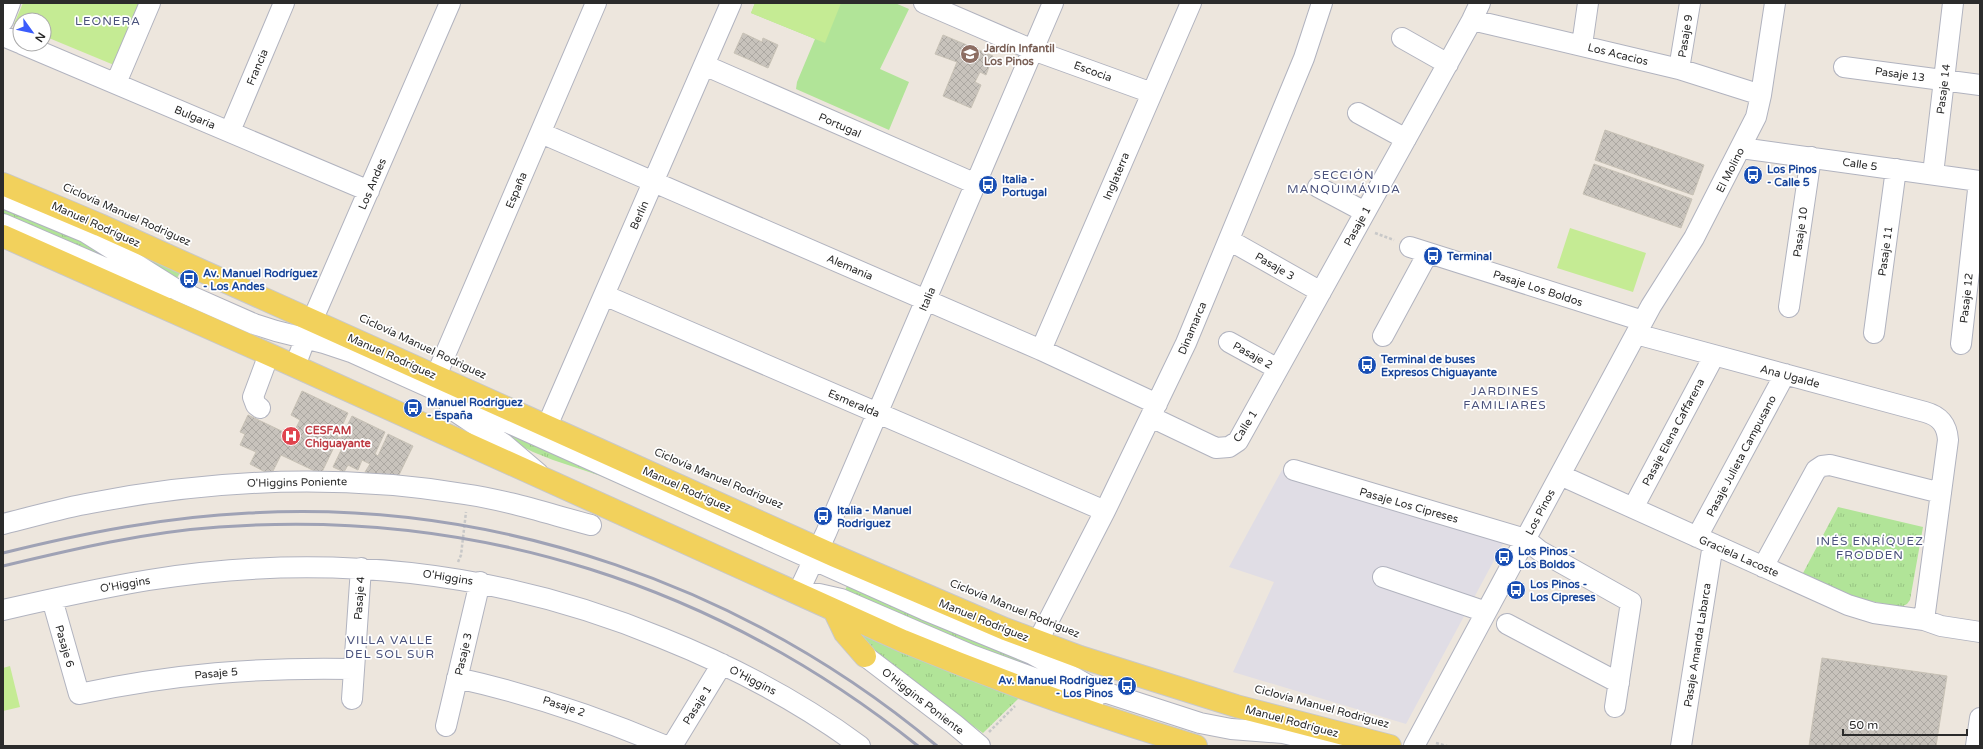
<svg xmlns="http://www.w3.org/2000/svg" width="1983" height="749" font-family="'Varela Round',sans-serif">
<defs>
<pattern id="grass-tufts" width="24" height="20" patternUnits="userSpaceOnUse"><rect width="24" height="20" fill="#b1e498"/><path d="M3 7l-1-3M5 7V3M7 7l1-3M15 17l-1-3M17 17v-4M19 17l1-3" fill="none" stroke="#98c483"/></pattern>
<pattern id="building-cross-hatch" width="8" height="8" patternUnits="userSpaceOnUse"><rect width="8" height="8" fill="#c8c3bc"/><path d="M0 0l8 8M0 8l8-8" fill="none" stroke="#aca8a2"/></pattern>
</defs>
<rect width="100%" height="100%" fill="#ede6dd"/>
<path fill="#e0dde5" d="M 1282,470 L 1505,540 L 1406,724 L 1233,672 L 1274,582 L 1229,567 Z"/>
<path fill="url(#grass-tufts)" d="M 3,205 L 88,240 L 155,281 L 3,217 Z
M 113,241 L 181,271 L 177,278 Z
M 456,405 L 785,558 L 601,476 L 553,460 L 533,452 L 517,444 Z
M 1838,507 L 1923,527 L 1910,600 L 1907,604 L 1901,607 L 1855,598 L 1802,575 Z
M 848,584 L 1019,656 L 1073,686 L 844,592 Z
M 846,624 L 1020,697 L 983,733 L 865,649 Z"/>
<path fill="#b1e498" d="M 755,3 L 895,3 L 909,9 L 880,69 L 909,82 L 889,130 L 796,89 L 797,82 L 815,39 L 751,13 Z"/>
<path fill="#c5eb94" d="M 23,3 L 142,3 L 114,65 L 44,36 L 44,20 L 20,20 L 20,27 L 14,24 Z
M 755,3 L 841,3 L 825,43 L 751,13 Z
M 1570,228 L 1646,253 L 1633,292 L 1557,268 Z
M 10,666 L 20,707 L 3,711 L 3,668 Z"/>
<path fill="url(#building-cross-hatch)" stroke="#c8c2b6" d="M 743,33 L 762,42 L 763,38 L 778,45 L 768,68 L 734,53 Z
M 943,35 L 993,56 L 986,75 L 980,72 L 975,82 L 981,85 L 971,108 L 943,96 L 957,62 L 935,54 Z
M 1605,130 L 1704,165 L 1693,195 L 1595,160 Z
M 1594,164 L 1692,199 L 1681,228 L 1583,194 Z
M 302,391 L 348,413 L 337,437 L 341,438 L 352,416 L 385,432 L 375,454 L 378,456 L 388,434 L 413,446 L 396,481 L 383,480 L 365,472 L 370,464 L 362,460 L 358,470 L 348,465 L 344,472 L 333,467 L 343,446 L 336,443 L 321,474 L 281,455 L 271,475 L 250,464 L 256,452 L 240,445 L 245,434 L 240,432 L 248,415 L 292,436 L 300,420 L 291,415 Z
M 1822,658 L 1947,676 L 1936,746 L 1809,746 Z"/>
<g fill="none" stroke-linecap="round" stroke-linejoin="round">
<g stroke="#b1b3bf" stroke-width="22">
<path id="minor" d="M 924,3 L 1033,50 L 1152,93
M 1053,3 L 826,533 L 798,593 L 819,594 L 841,599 L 971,655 L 1094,700
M 1472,20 L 1679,69 L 1761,95
M 3,21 L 10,3
M 3,36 L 20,43
M 1402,38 L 1448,64
M 22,44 L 369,191
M 1582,45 L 1588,3
M 704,65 L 976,184
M 1844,67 L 1980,85
M 1679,69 L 1690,3
M 116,83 L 150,3
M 1358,113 L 1406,139
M 230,131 L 284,3
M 541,133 L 1041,350 L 1157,404
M 1741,148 L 1979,181 L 1961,344
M 1933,174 L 1953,3
M 1318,187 L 1365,212
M 3,198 L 85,232 L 177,290 L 254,324 L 276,331 L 324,343 L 351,352 L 925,610 L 1032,654 L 1095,689 L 1200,723 L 1231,729 L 1283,733 L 1338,746
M 3,224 L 161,292
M 1229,240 L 1321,292
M 1410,247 L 1643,321
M 604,295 L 1105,511
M 1789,307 L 1811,157
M 1874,333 L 1896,169
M 1636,334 L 1925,412 C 1940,416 1947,425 1948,440 L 1924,620
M 1383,336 L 1428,253
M 1229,342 L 1278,369
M 1041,350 L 1191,3
M 295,366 L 312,321 L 450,3
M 436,376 L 596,3
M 260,408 L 256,405 L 253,397 L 269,354
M 450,408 L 504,444 L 538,473
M 1151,417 L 1216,448 L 1229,447 L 1238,441 L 1472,20 L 1480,3
M 547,426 L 731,3
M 1294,470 L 1525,539 L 1540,551 L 1631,602 L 1615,707
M 1560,475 L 1848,605 L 1874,613 L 1924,620 L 1941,626 L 1980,632
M 1633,508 L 1714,356
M 3,524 C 32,517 62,508 91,503 C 215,479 340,474 464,494 C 507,500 549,514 591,525
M 1697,537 L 1785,374
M 1763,567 L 1816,470 L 1822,466 L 1830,465 L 1941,493
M 1383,577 L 1486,612
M 52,599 L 79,694 C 173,674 258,667 354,669
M 3,610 C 51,599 100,588 149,580 C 325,552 497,570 662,638 C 732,666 799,701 860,746
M 1507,624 L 1619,683
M 1038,641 L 1105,511 L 1186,343 L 1304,58 L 1322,3
M 865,656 L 954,724 L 980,746
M 457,678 C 530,694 598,717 666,746
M 352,699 L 361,568
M 446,726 L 480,582
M 672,746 L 722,664
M 1414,746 L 1651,306 L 1694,238 L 1756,117 L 1761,95 L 1775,3
M 1681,746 L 1713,544
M 1976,746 L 1980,718"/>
</g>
<g stroke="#c8c8c8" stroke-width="24">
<path id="major" d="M 3,184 L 100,225 L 835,556 L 1005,629 L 1080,657 L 1236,706 L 1390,746
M 3,236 L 277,358 L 903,641 C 999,681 1097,716 1196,746
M 834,610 L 845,633 L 865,656"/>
</g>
<path stroke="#c8c8c8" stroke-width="2.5" stroke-dasharray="3 2" stroke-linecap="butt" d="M 1375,233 L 1394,240
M 458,562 L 461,555 L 466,512
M 989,732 L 1015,706
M 1436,743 L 1447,746"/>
<use href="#minor" stroke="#fff" stroke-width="20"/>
<use href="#major" stroke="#f2d15c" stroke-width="22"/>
<path stroke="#9fa2b5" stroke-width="3" d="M 3,553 C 84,533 165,517 249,513 C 498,499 747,587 937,746
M 3,566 C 74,549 146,532 219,527 C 476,508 717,585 918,746"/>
</g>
<defs>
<g id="school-disc" transform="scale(1)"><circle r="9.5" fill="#8d6e63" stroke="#fff"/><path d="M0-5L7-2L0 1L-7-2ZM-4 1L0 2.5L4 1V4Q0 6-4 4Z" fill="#fff"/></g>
<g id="bus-disc" transform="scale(1)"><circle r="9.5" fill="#1a4fb4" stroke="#fff"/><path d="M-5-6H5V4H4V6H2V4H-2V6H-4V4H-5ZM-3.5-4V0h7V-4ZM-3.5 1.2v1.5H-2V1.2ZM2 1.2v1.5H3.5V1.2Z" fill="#fff"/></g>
<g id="hospital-disc" transform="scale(1)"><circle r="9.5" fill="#e0444e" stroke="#fff"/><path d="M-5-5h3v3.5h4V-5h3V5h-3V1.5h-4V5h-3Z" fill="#fff"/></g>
</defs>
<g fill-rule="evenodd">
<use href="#school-disc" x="970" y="54"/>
<use href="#bus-disc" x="1753" y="175"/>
<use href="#bus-disc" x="988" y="185"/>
<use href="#bus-disc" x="1433" y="256"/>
<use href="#bus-disc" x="189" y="279"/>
<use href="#bus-disc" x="1367" y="365"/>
<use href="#bus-disc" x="413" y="408"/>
<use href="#hospital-disc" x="291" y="436"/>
<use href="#bus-disc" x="823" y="516"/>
<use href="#bus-disc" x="1504" y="557"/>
<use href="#bus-disc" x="1516" y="590"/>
<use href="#bus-disc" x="1127" y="686"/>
</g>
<g text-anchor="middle" stroke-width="3.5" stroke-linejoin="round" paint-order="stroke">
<g font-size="11" fill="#2b2b2b" stroke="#fff">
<text transform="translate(1685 36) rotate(-81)" y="4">Pasaje 9</text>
<text transform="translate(1618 54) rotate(14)" y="4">Los Acacios</text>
<text transform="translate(257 67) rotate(-67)" y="4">Francia</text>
<text transform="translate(1093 71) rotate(20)" y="4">Escocia</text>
<text transform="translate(1900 74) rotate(8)" y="4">Pasaje 13</text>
<text transform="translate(1943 89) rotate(-83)" y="4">Pasaje 14</text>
<text transform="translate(195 117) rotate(23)" y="4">Bulgaria</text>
<text transform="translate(840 125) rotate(24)" y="4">Portugal</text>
<text transform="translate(1860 164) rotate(8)" y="4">Calle 5</text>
<text transform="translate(1730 170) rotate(-63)" y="4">El Molino</text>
<text transform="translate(1116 176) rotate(-67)" y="4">Inglaterra</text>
<text transform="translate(372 184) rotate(-67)" y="4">Los Andes</text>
<text transform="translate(516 190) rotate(-67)" y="4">España</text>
<text transform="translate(127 214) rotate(24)" y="4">Ciclovía Manuel Rodriguez</text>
<text transform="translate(639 215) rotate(-66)" y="4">Berlín</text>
<text transform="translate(96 224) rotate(24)" y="4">Manuel Rodríguez</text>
<text transform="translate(1357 226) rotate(-61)" y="4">Pasaje 1</text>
<text transform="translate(1800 232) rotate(-82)" y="4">Pasaje 10</text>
<text transform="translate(1885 251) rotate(-82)" y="4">Pasaje 11</text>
<text transform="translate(1275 266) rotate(30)" y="4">Pasaje 3</text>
<text transform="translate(850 267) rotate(23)" y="4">Alemania</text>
<text transform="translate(1538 288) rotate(18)" y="4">Pasaje Los Boldos</text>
<text transform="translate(1966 298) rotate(-84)" y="4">Pasaje 12</text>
<text transform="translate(927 299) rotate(-67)" y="4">Italia</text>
<text transform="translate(1192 328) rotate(-67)" y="4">Dinamarca</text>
<text transform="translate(423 346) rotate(25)" y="4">Ciclovía Manuel Rodriguez</text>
<text transform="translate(1253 355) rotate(29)" y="4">Pasaje 2</text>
<text transform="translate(392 356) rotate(24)" y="4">Manuel Rodríguez</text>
<text transform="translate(1790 376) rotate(15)" y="4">Ana Ugalde</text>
<text transform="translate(854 403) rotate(23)" y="4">Esmeralda</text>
<text transform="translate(1245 426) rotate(-58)" y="4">Calle 1</text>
<text transform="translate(1673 432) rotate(-62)" y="4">Pasaje Elena Caffarena</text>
<text transform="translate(1741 456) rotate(-62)" y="4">Pasaje Julieta Campusano</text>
<text transform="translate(719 478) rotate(23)" y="4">Ciclovía Manuel Rodriguez</text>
<text transform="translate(297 482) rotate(-1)" y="4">O'Higgins Poniente</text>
<text transform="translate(687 489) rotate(24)" y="4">Manuel Rodríguez</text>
<text transform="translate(1409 505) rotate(16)" y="4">Pasaje Los Cipreses</text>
<text transform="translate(1540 512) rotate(-62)" y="4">Los Pinos</text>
<text transform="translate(1739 556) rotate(24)" y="4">Graciela Lacoste</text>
<text transform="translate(448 577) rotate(9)" y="4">O'Higgins</text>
<text transform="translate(125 584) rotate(-10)" y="4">O'Higgins</text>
<text transform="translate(359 598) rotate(-86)" y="4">Pasaje 4</text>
<text transform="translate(1015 608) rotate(22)" y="4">Ciclovía Manuel Rodriguez</text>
<text transform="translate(984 620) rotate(22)" y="4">Manuel Rodríguez</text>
<text transform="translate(1697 645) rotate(-81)" y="4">Pasaje Amanda Labarca</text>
<text transform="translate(65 646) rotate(74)" y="4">Pasaje 6</text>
<text transform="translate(463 654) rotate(-77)" y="4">Pasaje 3</text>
<text transform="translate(216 673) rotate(-5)" y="4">Pasaje 5</text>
<text transform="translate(753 680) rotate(27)" y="4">O'Higgins</text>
<text transform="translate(923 701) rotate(38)" y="4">O'Higgins Poniente</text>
<text transform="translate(697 705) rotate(-58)" y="4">Pasaje 1</text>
<text transform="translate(564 706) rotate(18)" y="4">Pasaje 2</text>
<text transform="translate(1322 706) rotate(15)" y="4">Ciclovía Manuel Rodriguez</text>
<text transform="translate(1292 721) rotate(15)" y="4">Manuel Rodríguez</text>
</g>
<g font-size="11" font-weight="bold" fill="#785e54" stroke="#fff" text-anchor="start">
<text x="984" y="52">Jardín Infantil<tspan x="984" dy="13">Los Pinos</tspan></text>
</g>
<g font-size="11" font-weight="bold" fill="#164399" stroke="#fff" text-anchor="start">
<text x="1767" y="173">Los Pinos<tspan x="1767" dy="13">- Calle 5</tspan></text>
<text x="1002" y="183">Italia -<tspan x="1002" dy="13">Portugal</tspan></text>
<text x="1447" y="260">Terminal</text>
<text x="203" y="277">Av. Manuel Rodríguez<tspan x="203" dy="13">- Los Andes</tspan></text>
<text x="1381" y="363">Terminal de buses<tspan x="1381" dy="13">Expresos Chiguayante</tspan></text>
<text x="427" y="406">Manuel Rodríguez<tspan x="427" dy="13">- España</tspan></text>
<text x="837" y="514">Italia - Manuel<tspan x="837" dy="13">Rodriguez</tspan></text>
<text x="1518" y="555">Los Pinos -<tspan x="1518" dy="13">Los Boldos</tspan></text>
<text x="1530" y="588">Los Pinos -<tspan x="1530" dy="13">Los Cipreses</tspan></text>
<text x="1113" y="684" text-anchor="end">Av. Manuel Rodríguez<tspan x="1113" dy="13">- Los Pinos</tspan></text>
</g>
<g font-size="11" font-weight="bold" fill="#be3a42" stroke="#fff" text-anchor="start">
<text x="305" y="434">CESFAM<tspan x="305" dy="13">Chiguayante</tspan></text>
</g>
<g font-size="12" letter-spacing="1" fill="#4a527c" stroke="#fff">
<text x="108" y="25">LEONERA</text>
<text x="1344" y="179">SECCIÓN<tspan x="1344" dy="14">MANQUIMÁVIDA</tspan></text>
<text x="1505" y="395">JARDINES<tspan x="1505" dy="14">FAMILIARES</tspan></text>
<text x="1870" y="545">INÉS ENRÍQUEZ<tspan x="1870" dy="14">FRODDEN</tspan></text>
<text x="390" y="644">VILLA VALLE<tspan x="390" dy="14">DEL SOL SUR</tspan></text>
</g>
</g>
<rect width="1983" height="749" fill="none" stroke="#2b2b2b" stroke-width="8"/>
<g transform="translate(32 32) rotate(123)"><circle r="19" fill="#ffffff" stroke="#aaaaaa"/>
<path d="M0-3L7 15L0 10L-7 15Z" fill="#3b5cfc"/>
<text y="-6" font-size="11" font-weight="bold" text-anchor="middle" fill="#2b2b2b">N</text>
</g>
<path d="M1843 729v6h124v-6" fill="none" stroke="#2b2b2b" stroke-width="2"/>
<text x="1849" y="729" font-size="12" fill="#2b2b2b" stroke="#ffffff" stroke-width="3" paint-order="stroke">50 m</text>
</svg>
